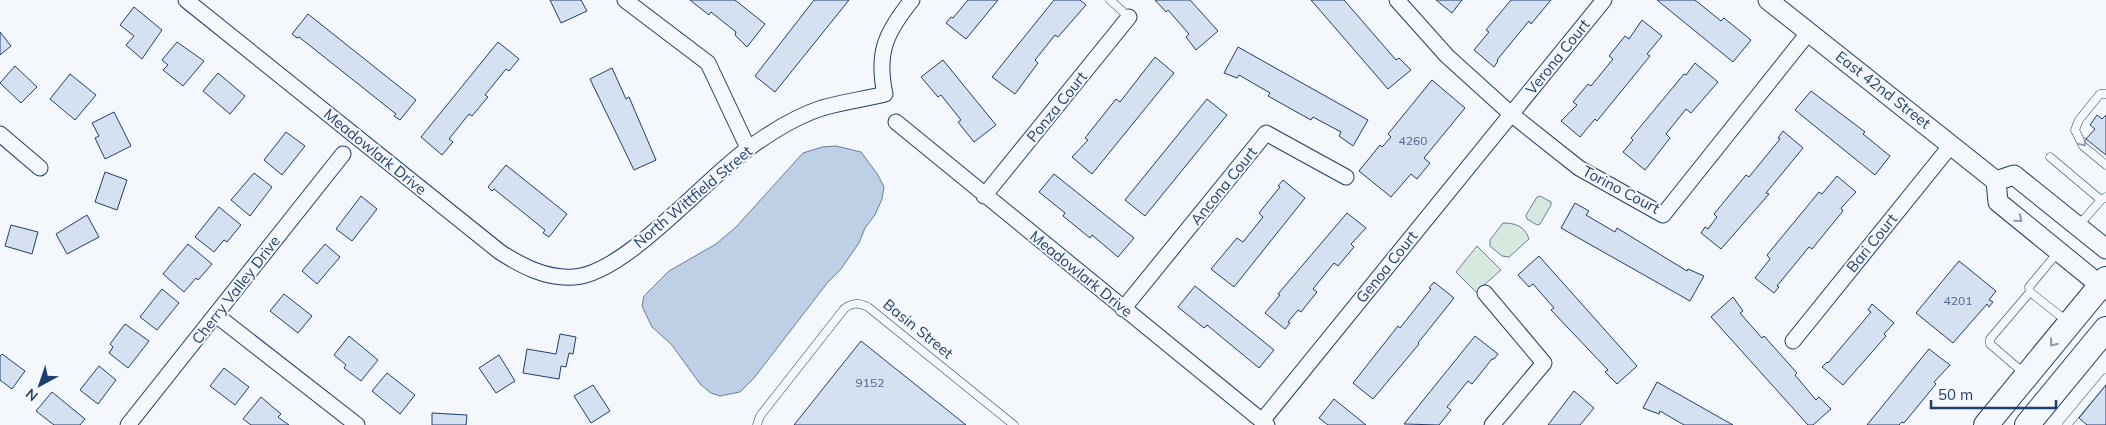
<svg xmlns="http://www.w3.org/2000/svg" width="2106" height="425" font-family="Mulish,sans-serif">
<rect width="100%" height="100%" fill="#f4f7fb"/>
<path fill="#d7e8df" stroke="#687fa3" d="M 1540,196 L 1551,202 L 1551,205 L 1540,224 L 1537,225 L 1527,219 L 1526,215 L 1537,197 Z
M 1503,223 C 1515,223 1525,226 1529,239 L 1509,257 L 1502,256 L 1490,246 L 1490,240 Z
M 1477,246 L 1501,270 L 1476,292 L 1456,272 Z"/>
<path fill="#bed0e5" stroke="#687fa3" d="M 836,146 L 861,152 L 878,175 L 884,187 L 882,199 L 875,215 L 865,228 L 859,243 L 841,269 L 828,282 L 754,378 L 740,392 L 720,396 L 711,393 L 701,385 L 671,344 L 652,327 L 642,306 L 644,296 L 669,271 L 716,244 L 736,227 L 803,153 L 822,147 Z"/>
<path fill="#d5e0f0" stroke="#1d3f73" d="M 550,0 L 581,0 L 587,11 L 561,23 Z
M 690,0 L 735,0 L 765,24 L 747,47 L 735,35 L 736,32 L 711,12 L 709,15 Z
M 814,0 L 849,0 L 775,92 L 755,76 Z
M 968,0 L 998,0 L 966,39 L 946,23 L 951,17 L 953,18 Z
M 1054,0 L 1080,0 L 1086,5 L 1058,37 L 1055,35 L 1035,60 L 1038,63 L 1015,94 L 992,77 Z
M 1155,0 L 1190,0 L 1218,31 L 1196,50 L 1186,37 L 1189,34 L 1168,10 L 1166,12 Z
M 1311,0 L 1344,0 L 1396,60 L 1399,58 L 1411,70 L 1388,89 Z
M 1436,0 L 1462,0 L 1452,13 Z
M 1511,0 L 1551,0 L 1531,24 L 1529,21 L 1497,60 L 1498,61 L 1494,67 L 1474,50 L 1489,32 L 1486,30 Z
M 1657,0 L 1695,0 L 1721,21 L 1724,18 L 1751,40 L 1733,62 Z
M 134,7 L 162,30 L 142,59 L 126,45 L 134,36 L 120,25 Z
M 308,14 L 416,100 L 400,120 L 394,116 L 396,114 L 299,37 L 297,38 L 292,34 Z
M 1642,20 L 1662,36 L 1647,54 L 1650,56 L 1597,121 L 1595,119 L 1580,137 L 1561,121 L 1577,105 L 1573,102 L 1588,84 L 1591,86 L 1613,59 L 1609,56 L 1625,36 L 1629,39 Z
M 0,32 L 11,46 L 0,55 Z
M 177,42 L 204,61 L 183,86 L 163,70 L 168,65 L 162,60 Z
M 498,42 L 519,59 L 509,71 L 506,69 L 485,95 L 488,97 L 472,116 L 469,114 L 449,139 L 453,142 L 442,155 L 421,137 Z
M 1238,47 L 1368,120 L 1353,146 L 1339,136 L 1341,132 L 1313,117 L 1311,120 L 1268,96 L 1270,93 L 1239,75 L 1237,78 L 1224,73 Z
M 1155,57 L 1174,73 L 1092,174 L 1072,157 L 1088,140 L 1085,138 L 1116,99 L 1120,102 Z
M 943,60 L 996,125 L 974,142 L 958,122 L 961,120 L 941,95 L 938,97 L 921,77 Z
M 1695,63 L 1718,82 L 1691,113 L 1686,109 L 1666,134 L 1670,138 L 1645,170 L 1623,152 L 1633,140 L 1631,138 L 1684,74 L 1686,75 Z
M 15,66 L 37,87 L 21,103 L 0,83 Z
M 612,68 L 626,99 L 629,97 L 656,160 L 634,170 L 590,79 Z
M 218,73 L 245,96 L 230,114 L 203,91 Z
M 70,74 L 96,95 L 75,120 L 50,99 Z
M 1432,80 L 1465,108 L 1424,158 L 1430,163 L 1417,179 L 1411,174 L 1391,197 L 1359,171 L 1380,145 L 1382,147 L 1391,137 L 1388,134 Z
M 1811,91 L 1865,132 L 1863,134 L 1890,156 L 1875,175 L 1795,110 Z
M 1207,99 L 1227,115 L 1145,216 L 1125,200 Z
M 114,112 L 131,146 L 105,159 L 95,138 L 99,136 L 92,123 Z
M 2097,115 L 2102,119 L 2106,115 L 2106,155 L 2086,139 L 2095,129 L 2090,125 Z
M 1783,131 L 1803,148 L 1766,193 L 1769,194 L 1721,249 L 1701,233 L 1705,227 L 1708,229 L 1717,217 L 1714,214 L 1746,175 L 1749,177 L 1780,139 L 1778,138 Z
M 286,132 L 305,146 L 282,175 L 264,160 Z
M 506,165 L 567,214 L 549,237 L 543,233 L 545,230 L 494,189 L 492,191 L 488,187 Z
M 105,172 L 127,180 L 117,210 L 95,202 Z
M 254,173 L 272,187 L 250,216 L 231,200 Z
M 1054,174 L 1134,238 L 1118,257 L 1092,235 L 1090,238 L 1063,216 L 1065,213 L 1039,192 Z
M 1837,176 L 1856,192 L 1841,208 L 1843,211 L 1812,249 L 1809,247 L 1777,286 L 1779,287 L 1774,293 L 1755,278 L 1770,259 L 1767,255 L 1819,192 L 1822,194 Z
M 1283,180 L 1305,198 L 1234,287 L 1211,269 L 1237,238 L 1243,242 L 1263,217 L 1259,213 L 1280,187 L 1278,186 Z
M 361,196 L 377,209 L 352,241 L 336,229 Z
M 1575,203 L 1589,211 L 1586,215 L 1615,232 L 1617,228 L 1687,271 L 1688,269 L 1704,276 L 1690,301 L 1561,228 Z
M 219,207 L 241,225 L 227,242 L 224,240 L 214,252 L 195,237 Z
M 1347,213 L 1366,228 L 1351,244 L 1354,247 L 1338,266 L 1334,263 L 1313,289 L 1317,292 L 1301,312 L 1298,310 L 1288,322 L 1290,323 L 1285,329 L 1265,313 L 1280,295 L 1278,294 Z
M 87,215 L 99,237 L 67,254 L 56,234 Z
M 11,225 L 38,232 L 32,254 L 5,246 Z
M 188,244 L 212,264 L 198,280 L 196,278 L 184,292 L 163,274 Z
M 325,244 L 340,257 L 317,284 L 302,271 Z
M 1539,256 L 1637,366 L 1617,384 L 1605,372 L 1608,370 L 1551,310 L 1554,308 L 1533,284 L 1529,287 L 1518,275 Z
M 1959,261 L 1996,291 L 1989,300 L 1993,302 L 1989,307 L 1987,304 L 1953,343 L 1916,313 Z
M 1434,282 L 1454,298 L 1418,343 L 1419,344 L 1373,399 L 1353,383 L 1398,326 L 1400,328 L 1431,289 L 1429,288 Z
M 1195,286 L 1274,350 L 1259,368 L 1207,325 L 1204,328 L 1178,307 Z
M 162,289 L 179,303 L 157,330 L 140,317 Z
M 284,294 L 312,316 L 298,333 L 270,311 Z
M 1733,297 L 1743,311 L 1740,313 L 1762,338 L 1764,336 L 1797,373 L 1795,375 L 1816,400 L 1819,397 L 1831,409 L 1813,425 L 1808,425 L 1711,317 Z
M 1872,304 L 1894,323 L 1884,334 L 1886,336 L 1843,385 L 1822,367 L 1827,362 L 1828,363 L 1871,312 L 1868,310 Z
M 125,324 L 149,341 L 128,368 L 109,353 L 113,347 L 110,344 Z
M 560,334 L 576,337 L 573,354 L 569,353 L 566,367 L 561,366 L 559,379 L 523,373 L 527,349 L 556,354 Z
M 349,336 L 378,360 L 361,381 L 344,368 L 346,365 L 334,355 Z
M 1475,336 L 1498,354 L 1494,359 L 1492,359 L 1472,384 L 1468,381 L 1447,407 L 1451,410 L 1439,425 L 1404,424 Z
M 861,341 L 966,425 L 794,425 Z
M 1929,349 L 1950,365 L 1934,382 L 1936,384 L 1904,423 L 1902,422 L 1899,425 L 1867,425 Z
M 2,354 L 25,371 L 12,389 L 0,380 L 0,356 Z
M 499,355 L 515,381 L 496,393 L 479,368 Z
M 99,366 L 116,380 L 98,404 L 80,390 Z
M 224,368 L 249,387 L 235,405 L 210,386 Z
M 387,373 L 415,395 L 400,414 L 372,391 Z
M 1657,382 L 1733,425 L 1684,425 L 1660,411 L 1659,414 L 1643,408 Z
M 593,385 L 610,411 L 591,423 L 574,396 Z
M 2106,385 L 2106,425 L 2087,425 L 2079,418 Z
M 1574,391 L 1594,408 L 1580,425 L 1548,425 Z
M 52,392 L 85,419 L 80,425 L 54,425 L 36,411 Z
M 261,397 L 281,414 L 278,417 L 289,425 L 251,425 L 243,419 Z
M 1334,399 L 1366,425 L 1328,425 L 1319,418 Z
M 432,413 L 467,415 L 466,425 L 432,425 Z"/>
<g fill="none" stroke-linecap="round" stroke-linejoin="round">
<g stroke="#1d3f73" stroke-width="9">
<path id="service" d="M 1110,0 L 1129,17
M 2106,94 L 2100,94 L 2079,120 L 2075,130 L 2083,146 L 2106,165
M 2050,157 L 2101,200
M 2078,226 L 2101,200 L 2106,197
M 2059,251 L 2029,287 L 2030,292 L 2068,322
M 2025,374 L 1990,344 L 1990,339 L 2030,292
M 757,425 L 760,416 L 844,309 C 852,302 859,303 868,307 L 1014,425
M 2067,425 L 2106,378"/>
</g>
<g stroke="#1d3f73" stroke-width="17">
<path id="minor" d="M 186,0 L 500,252 C 522,266 546,279 574,277 C 625,274 705,179 749,148 C 771,132 797,116 822,108 C 843,102 865,99 885,94 C 876,53 886,32 912,0
M 625,0 L 708,63 L 748,148
M 1397,0 L 1447,56 L 1511,114 L 1579,168 L 1663,215 L 1809,32
M 896,122 L 1267,425
M 0,134 L 40,168
M 984,196 L 1129,17
M 1485,293 L 1544,363 L 1492,425
M 1123,309 L 1266,133 L 1346,177
M 216,315 L 357,425
M 1793,341 L 1952,144
M 1262,421 L 1604,0
M 128,425 L 343,154"/>
</g>
<g stroke="#1d3f73" stroke-width="21">
<path id="tertiary" d="M 1768,0 L 1996,181 L 1998,202 L 2106,290
M 1996,181 L 2014,175 L 2106,249"/>
</g>
<g stroke="#1d3f73" stroke-width="26">
<path id="primary" d="M 1986,425 L 2106,279
M 2027,425 L 2106,329"/>
</g>
<use href="#service" stroke="#f4f7fb" stroke-width="8"/>
<use href="#minor" stroke="#f4f7fb" stroke-width="15"/>
<use href="#tertiary" stroke="#f4f7fb" stroke-width="19"/>
<use href="#primary" stroke="#f4f7fb" stroke-width="24"/>
</g>
<defs><path id="oneway-chevron" d="M-2-3.5L2.5 0L-2 3.5" fill="none" stroke-width="1.6" stroke-linecap="round" stroke-linejoin="round" transform="scale(1.25)"/></defs>
<g stroke="#889bb7">
<use href="#oneway-chevron" transform="translate(2083 143) rotate(50)"/>
<use href="#oneway-chevron" transform="translate(2019 219) rotate(39)"/>
<use href="#oneway-chevron" transform="translate(2053 343) rotate(129)"/>
</g>
<g text-anchor="middle" stroke-width="4" stroke-linejoin="round" paint-order="stroke">
<g font-size="12" fill="#4b6792">
<text x="1413" y="145">4260</text>
<text x="1958" y="305">4201</text>
<text x="870" y="387">9152</text>
</g>
<g font-size="15" fill="#1d3f73" stroke="#f4f7fb">
<text transform="translate(1558 57) rotate(-51)" y="5">Verona Court</text>
<text transform="translate(1883 90) rotate(38)" y="5">East 42nd Street</text>
<text transform="translate(1057 107) rotate(-51)" y="5">Ponza Court</text>
<text transform="translate(375 152) rotate(39)" y="5">Meadowlark Drive</text>
<text transform="translate(1224 186) rotate(-51)" y="5">Ancona Court</text>
<text transform="translate(1621 190) rotate(28)" y="5">Torino Court</text>
<text transform="translate(693 197) rotate(-40)" y="5">North Wittfield Street</text>
<text transform="translate(1872 243) rotate(-51)" y="5">Bari Court</text>
<text transform="translate(1387 267) rotate(-51)" y="5">Genoa Court</text>
<text transform="translate(1081 274) rotate(39)" y="5">Meadowlark Drive</text>
<text transform="translate(236 290) rotate(-52)" y="5">Cherry Valley Drive</text>
<text transform="translate(918 329) rotate(39)" y="5">Basin Street</text>
</g>
</g>
<g transform="translate(40 385) rotate(220)" stroke="#f4f7fb" stroke-width="4" paint-order="stroke">
<path d="M0-4L9 19L0 12L-9 19Z" fill="#1d3f73"/>
<text y="-8" font-size="14" font-weight="bold" text-anchor="middle" fill="#1d3f73">N</text>
</g>
<path d="M1931 400v8h125v-8" fill="none" stroke="#1d3f73" stroke-width="2.5"/>
<text x="1938" y="400" font-size="15" fill="#1d3f73" stroke="#f4f7fb" stroke-width="4" paint-order="stroke">50 m</text>
</svg>
